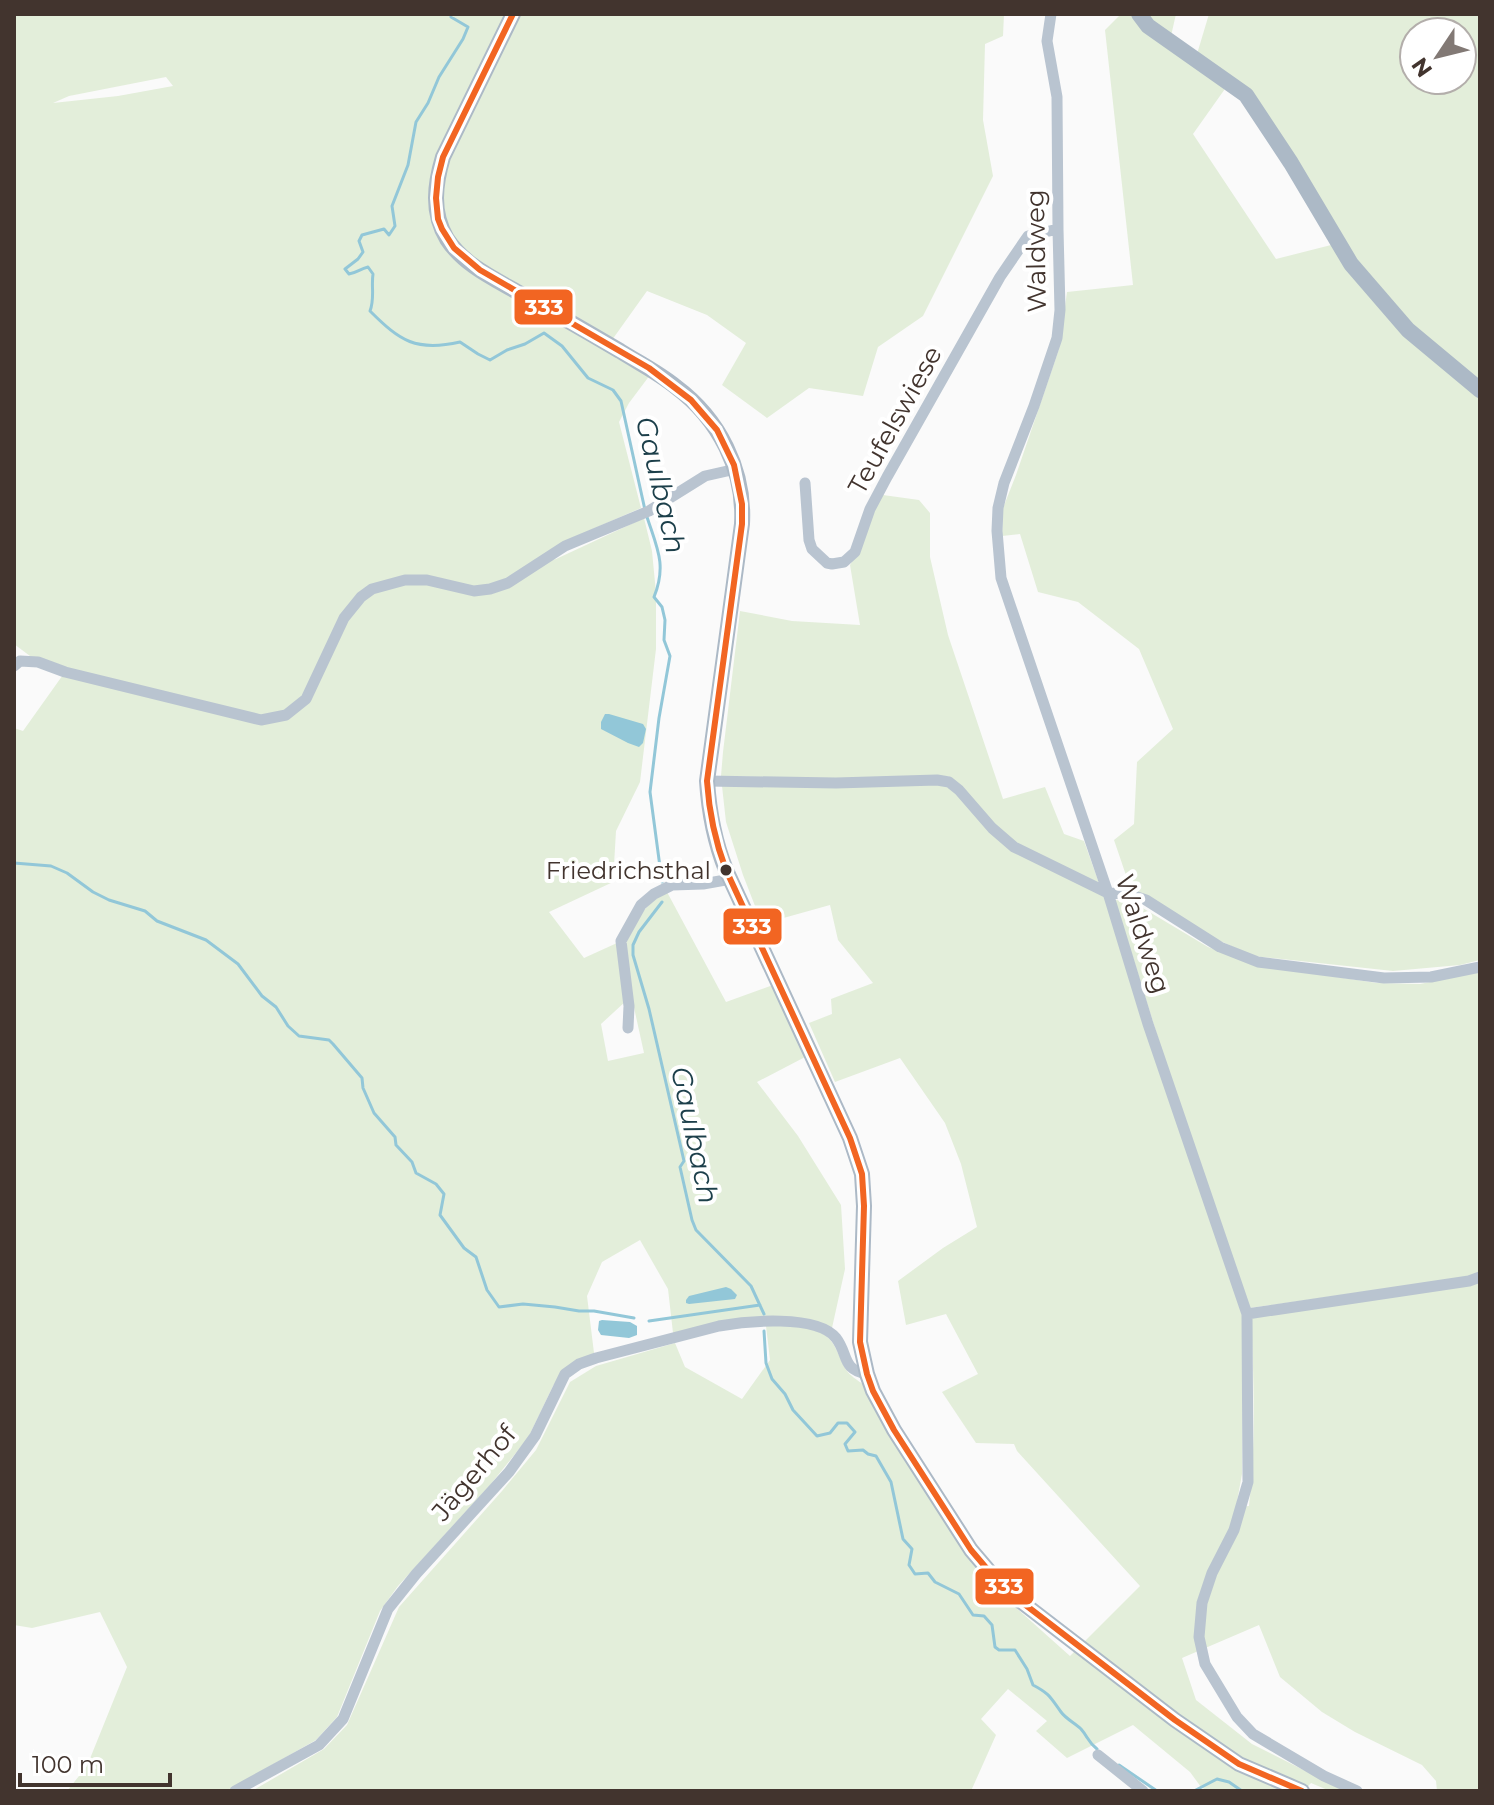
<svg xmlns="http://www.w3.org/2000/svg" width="1494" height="1805" font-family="Montserrat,sans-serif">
<rect width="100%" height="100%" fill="#fafafa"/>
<path fill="#e3eeda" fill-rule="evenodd" d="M 14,14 L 1004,14 L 1003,36 L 985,44 L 983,120 L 993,176 L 923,316 L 878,347 L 863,396 L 809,388 L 767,418 L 722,385 L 746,343 L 707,315 L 647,291 L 612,340 L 650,375 L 629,403 L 619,422 L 641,508 L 563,542 L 530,565 L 556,559 L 644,518 L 652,551 L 656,593 L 656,649 L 640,782 L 616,831 L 613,882 L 549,912 L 584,958 L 617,943 L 626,1001 L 601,1024 L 608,1061 L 644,1053 L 633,1003 L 626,943 L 641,913 L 654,900 L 667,892 L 726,1002 L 773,985 L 807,1056 L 757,1082 L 798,1136 L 841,1205 L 845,1269 L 832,1328 L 816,1321 L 673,1333 L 668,1289 L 640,1240 L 602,1262 L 587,1296 L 594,1353 L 568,1366 L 553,1386 L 528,1438 L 490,1485 L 398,1586 L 380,1611 L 337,1717 L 316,1740 L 226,1791 L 67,1791 L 87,1766 L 127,1667 L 100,1612 L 32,1628 L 14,1625 L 14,728 L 23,731 L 65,672 L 38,662 L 14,644 ZM 166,77 L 173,86 L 118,96 L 53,103 L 69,96 Z
M 1121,14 L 1135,14 L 1147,30 L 1227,86 L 1193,134 L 1276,259 L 1335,244 L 1349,267 L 1364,284 L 1369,279 L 1342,242 L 1295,159 L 1250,92 L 1197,54 L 1209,14 L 1480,14 L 1480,960 L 1460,965 L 1393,971 L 1253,956 L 1203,933 L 1130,887 L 1114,840 L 1134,824 L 1137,762 L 1173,729 L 1139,649 L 1078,602 L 1038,592 L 1020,534 L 1002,536 L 1003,508 L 1016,475 L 1059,349 L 1067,292 L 1133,285 L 1105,30 ZM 1414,32 L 1462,32 L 1462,80 L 1414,80 Z
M 1144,14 L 1176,14 L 1171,36 Z
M 883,495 L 919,500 L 930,513 L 930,557 L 948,635 L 1003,799 L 1045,787 L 1064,834 L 1084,841 L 1100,886 L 1016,845 L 994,826 L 962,788 L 948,776 L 835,779 L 721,776 L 723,752 L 740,611 L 792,621 L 860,625 L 850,565 L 862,546 L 873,511 Z
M 942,784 L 950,787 L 989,831 L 1104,895 L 1243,1317 L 1242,1474 L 1236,1507 L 1249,1506 C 1256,1444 1254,1380 1251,1317 L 1480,1280 L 1480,1791 L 1437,1791 L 1436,1781 L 1422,1765 L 1355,1732 L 1322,1712 L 1280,1677 L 1259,1625 L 1182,1658 L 1196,1700 L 1252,1744 L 1345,1791 L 1330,1791 L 1311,1783 L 1304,1791 L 1208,1791 L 1201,1787 L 1190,1772 L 1133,1725 L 1067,1758 L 1036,1731 L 1047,1721 L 1008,1689 L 981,1719 L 996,1735 L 971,1791 L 252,1791 L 324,1749 L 347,1725 L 399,1607 L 502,1491 L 536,1450 L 570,1382 L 596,1366 L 675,1343 L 685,1367 L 742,1399 L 770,1360 L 766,1326 C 790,1326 824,1322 836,1349 C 846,1369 843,1371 863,1384 L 994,1588 L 1070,1656 L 1140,1586 L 1017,1451 L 1014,1444 L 976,1443 L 942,1392 L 978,1374 L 946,1314 L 906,1325 L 898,1281 L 943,1248 L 977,1227 L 961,1164 L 945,1123 L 900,1058 L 835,1082 L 809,1023 L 832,1014 L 831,999 L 873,983 L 838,940 L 830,905 L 762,924 L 743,875 L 726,822 L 722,786 Z
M 1115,900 L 1131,901 L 1208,947 L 1256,965 L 1377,983 L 1420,984 L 1480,972 L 1480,1275 L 1250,1308 L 1179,1105 Z"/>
<path fill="#92c7d8" d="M 605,714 L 609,714 L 643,724 L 646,729 L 643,743 L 639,747 L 628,743 L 601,729 L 601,722 Z
M 726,1287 L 731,1289 L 737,1295 L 735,1299 L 689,1304 L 686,1303 L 686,1300 L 689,1296 Z
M 602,1320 L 630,1322 L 637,1326 L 637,1335 L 629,1338 L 601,1335 L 598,1330 L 599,1321 Z"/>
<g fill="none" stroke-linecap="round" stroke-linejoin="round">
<path stroke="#92c7d8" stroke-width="3" d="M 451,14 L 451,17 L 468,27 L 463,39 L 439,77 L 428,103 L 416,122 L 408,165 L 392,206 L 395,226 L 389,235 L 384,229 L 362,235 L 359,241 L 363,252 L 358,259 L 345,269 L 349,274 C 356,273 360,269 368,267 L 373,274 C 371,287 375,298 370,311 C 400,341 416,352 460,342 L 478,354 L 490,360 L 507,350 L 525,344 L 544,333 L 562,346 L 588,378 L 613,390 L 621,401 L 645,510
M 647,517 C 657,548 667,565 654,597 L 662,607 L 665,620 L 664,640 L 670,656 L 659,718 L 650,792 L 662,882
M 14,863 L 51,866 L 67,873 L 93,892 L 109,900 L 145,911 L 157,921 L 206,940 L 238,964 L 262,996 L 276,1007 L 288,1026 L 299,1036 L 329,1040 L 333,1044 L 362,1078 L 363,1088 L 374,1113 L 395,1137 L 396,1145 L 412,1162 L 416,1173 L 436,1184 L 444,1194 L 440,1215 L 464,1248 L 476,1257 L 487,1290 L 499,1307 L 523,1304 L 555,1307 L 579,1311 L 594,1311 L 634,1318
M 662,902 L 639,932 L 633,945 L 633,955 L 649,1009 L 684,1161 L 680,1167 L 692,1220 L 696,1230 L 751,1286 L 764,1314
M 649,1321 L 760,1305
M 764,1331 L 766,1363 L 772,1379 L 785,1394 L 793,1410 L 817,1436 L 830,1433 L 838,1423 L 847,1423 L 855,1432 L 845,1444 L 848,1451 L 863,1450 L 868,1454 L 876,1456 L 891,1482 L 903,1539 L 912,1549 L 909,1565 L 915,1574 L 928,1573 L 935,1582 L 959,1594 L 973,1615 L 984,1616 L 992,1625 L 995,1647 L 999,1650 L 1015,1650 L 1027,1669 L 1033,1685 C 1050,1694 1050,1697 1061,1712 C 1066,1719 1075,1723 1081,1729 C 1088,1737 1088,1742 1097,1749
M 1119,1765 L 1157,1791
M 1194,1791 L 1217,1779 L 1229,1782 L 1242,1791"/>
<path stroke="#b9c4d0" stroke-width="11" d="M 1051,14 L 1047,41 L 1057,97 L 1058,229 L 1060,310 L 1057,338 L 1034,406 L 1004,483 L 998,508 L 997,531 L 1001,578 L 1108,893 L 1148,1024 L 1247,1314 L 1248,1482 L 1234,1530 L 1212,1573 L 1202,1603 L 1199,1637 L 1205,1664 L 1237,1717 L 1253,1734 L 1324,1776 L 1357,1791
M 805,483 L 809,540 L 812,549 L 827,563 L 832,564 L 844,562 L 855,552 L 870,509 L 887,477 L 1000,277 L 1028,236 L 1058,229
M 14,666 L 20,661 L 38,662 L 65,672 L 261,720 L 286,715 L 306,699 L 344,618 L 361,597 L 372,589 L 405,580 L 427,580 L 474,591 L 490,589 L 508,583 L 565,546 L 649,511 L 705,476 L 736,469
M 707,781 L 836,783 L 937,780 L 949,782 L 959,790 L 992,828 L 1014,847 L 1108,893 L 1128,894 L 1146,900 L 1220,947 L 1258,962 L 1384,978 L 1431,977 L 1480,967
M 628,1028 L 629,1006 L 621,941 L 641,905 L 654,894 L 672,885 L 703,884 L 731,879
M 1247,1314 L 1469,1281 L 1480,1277
M 1098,1755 L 1143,1791
M 235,1791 L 319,1745 L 343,1719 L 388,1609 L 416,1574 L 509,1472 L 535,1436 L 565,1374 L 579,1364 L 596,1358 L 719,1326 C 746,1321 817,1314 836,1338 C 849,1355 841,1369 867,1374"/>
<path stroke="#acb9c6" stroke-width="16" d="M 513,14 L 443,157 C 435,184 431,212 447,239 C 464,265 493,278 519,293 C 553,312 586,331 620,351 C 639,363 659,373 676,387 C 719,419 745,470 742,524 L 707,781 C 709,812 714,840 726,870 L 850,1138 L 862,1174 L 864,1206 L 860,1342 L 867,1374 L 873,1391 L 894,1430 L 971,1550 L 994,1577 L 1015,1597 L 1175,1720 L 1239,1764 L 1302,1791
M 1139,14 L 1148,26 L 1246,95 L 1291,163 L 1351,264 L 1408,330 L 1480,390"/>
<g stroke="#fff" stroke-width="12">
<path id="bus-1" d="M 513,14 L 443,157 L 438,177 L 436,198 L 438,219 L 442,229 L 454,248 L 480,270 L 649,368 L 691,400 L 717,430 L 734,465 L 742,504 L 742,524 L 707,781 C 709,812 715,841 726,870 L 850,1138 L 862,1174 L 864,1206 L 860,1342 L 867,1374 L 873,1391 L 894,1430 L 971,1550 L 994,1577 L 1015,1597 L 1175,1720 L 1239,1764 L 1302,1791"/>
</g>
<use href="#bus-1" stroke="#f26522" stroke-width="6"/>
</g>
<circle fill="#42342e" stroke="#fff" stroke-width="3" cx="726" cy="870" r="7"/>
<g text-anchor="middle" stroke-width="8" stroke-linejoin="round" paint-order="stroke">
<g font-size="24" fill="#42342e" stroke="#fff" text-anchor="end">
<text x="711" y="879">Friedrichsthal</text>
</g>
<g font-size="26" fill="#42342e" stroke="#fff">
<text transform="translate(1036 251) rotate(-91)" y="9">Waldweg</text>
<text transform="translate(895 420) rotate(-61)" y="9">Teufelswiese</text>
<text transform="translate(1143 934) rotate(72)" y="9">Waldweg</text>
<text transform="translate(474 1473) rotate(-50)" y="9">Jägerhof</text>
</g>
<g font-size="28" font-style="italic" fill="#1c3f4a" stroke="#fff">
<text transform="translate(661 485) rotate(77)" y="10">Gaulbach</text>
<text transform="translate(695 1135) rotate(78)" y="10">Gaulbach</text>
</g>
</g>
<g stroke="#fff" stroke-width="3">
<rect x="513" y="288" width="61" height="38" rx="8" fill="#f26522"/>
<rect x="722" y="907" width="61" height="39" rx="8" fill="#f26522"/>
<rect x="974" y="1567" width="61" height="39" rx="8" fill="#f26522"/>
</g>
<g font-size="22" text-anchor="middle" font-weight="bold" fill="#fff">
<text x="544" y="315">333</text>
<text x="752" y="934">333</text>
<text x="1004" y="1594">333</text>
</g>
<rect width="1494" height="1805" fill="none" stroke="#42342e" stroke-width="32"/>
<g transform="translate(1438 56) rotate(235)"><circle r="38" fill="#ffffff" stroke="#b3aeab" stroke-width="2"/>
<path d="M0-6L14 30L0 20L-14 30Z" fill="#827975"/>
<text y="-12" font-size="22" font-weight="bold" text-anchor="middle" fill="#42342e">N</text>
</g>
<path d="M20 1773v12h150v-12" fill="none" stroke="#42342e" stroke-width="4"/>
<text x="32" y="1773" font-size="24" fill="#42342e" stroke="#ffffff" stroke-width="6" paint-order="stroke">100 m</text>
</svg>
